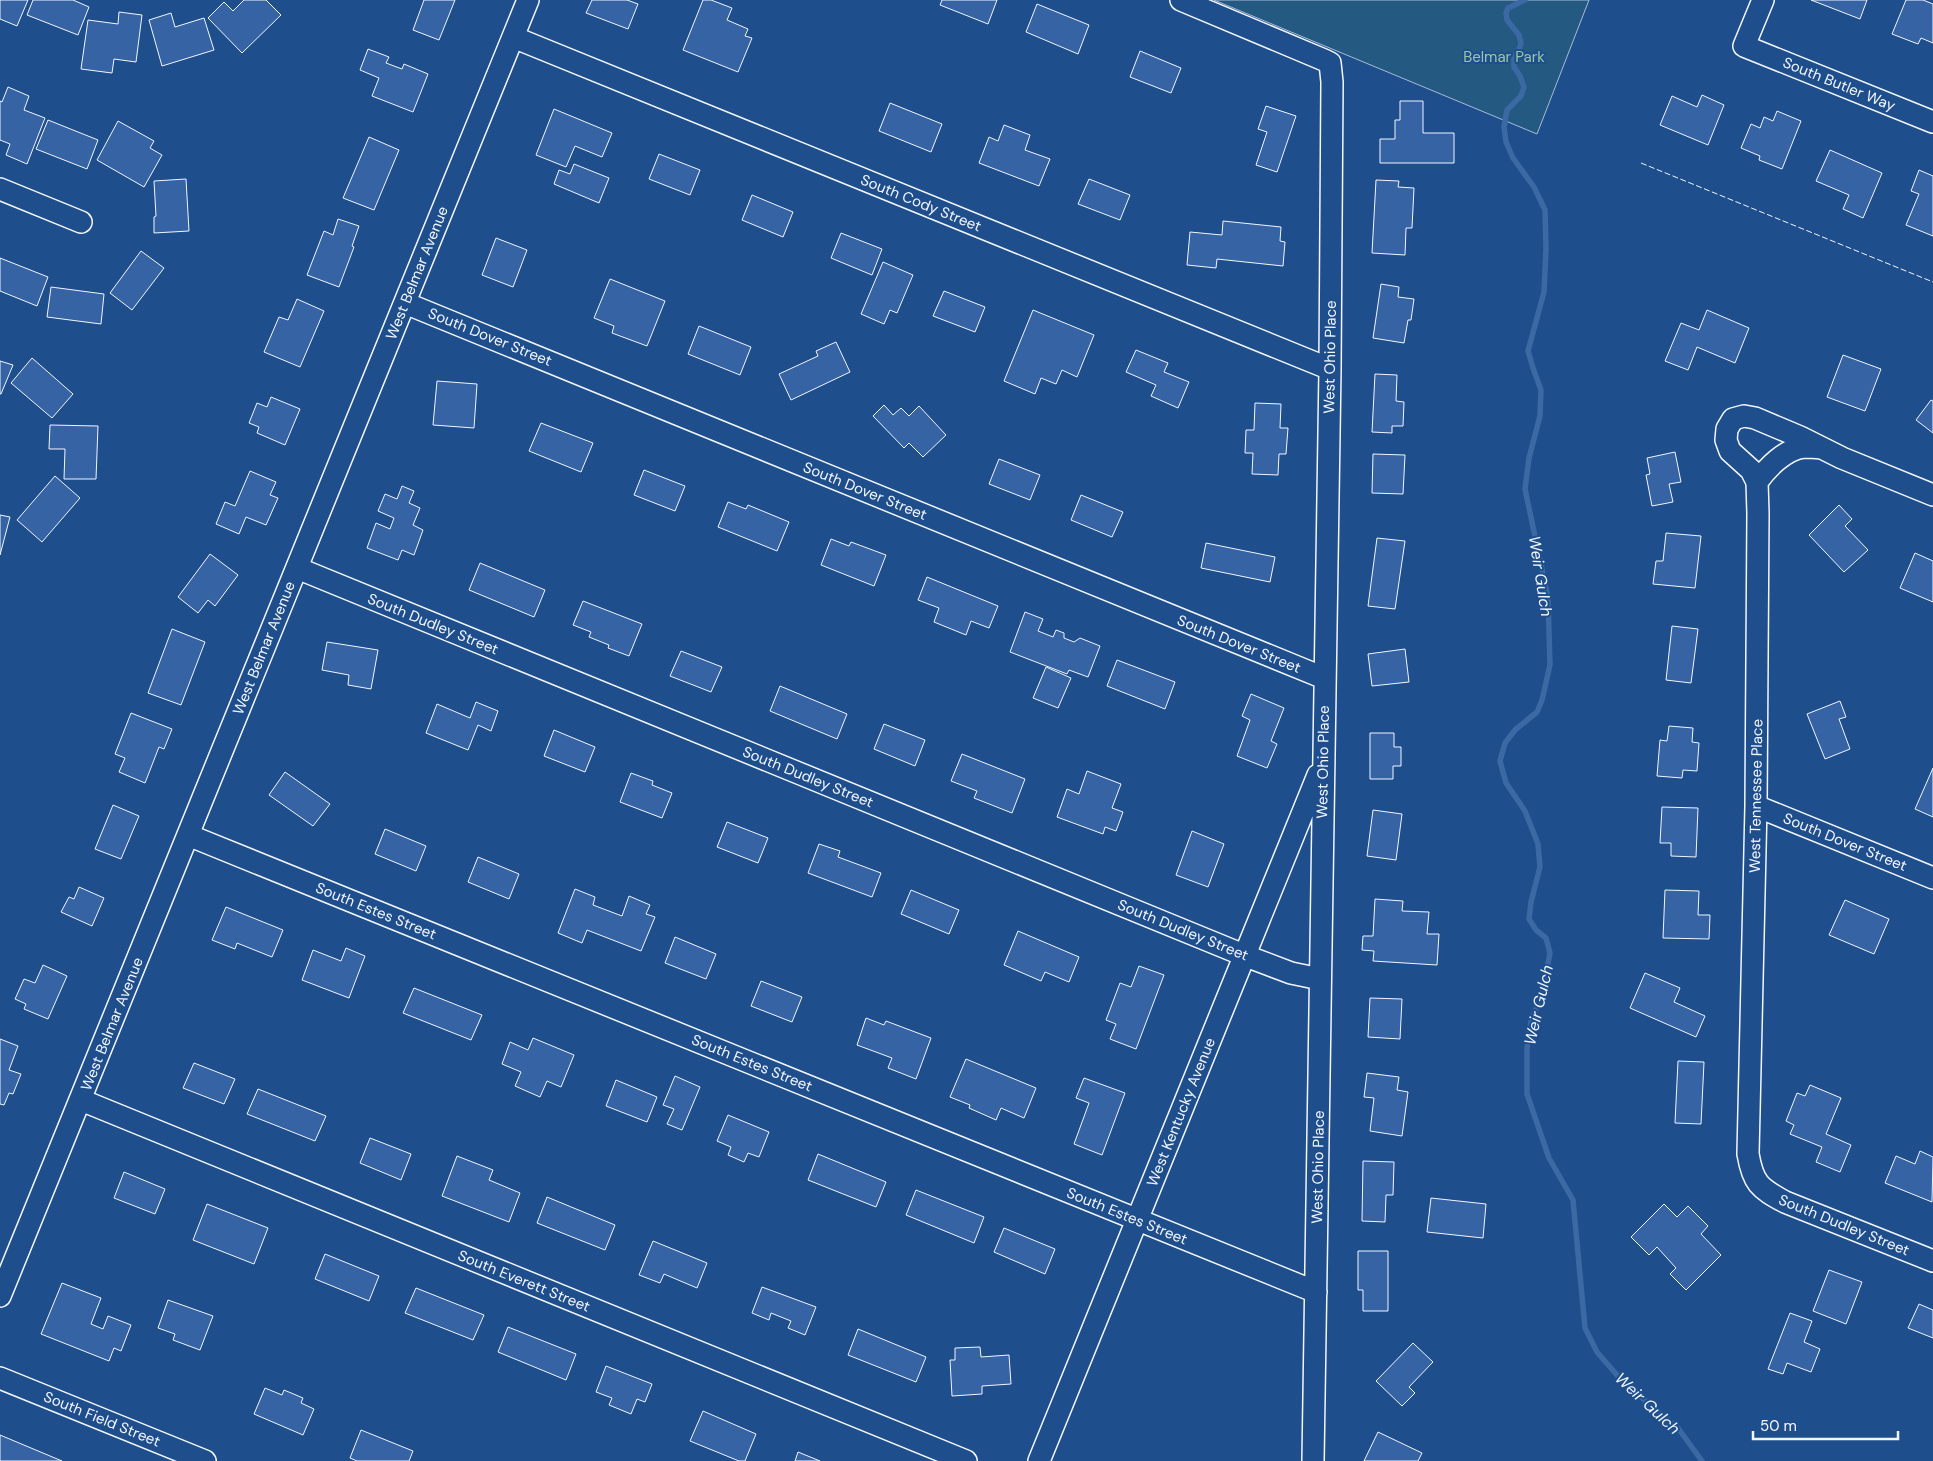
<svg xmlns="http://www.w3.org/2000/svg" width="1933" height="1461" font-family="'DM Sans',sans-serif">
<rect width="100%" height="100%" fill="#1f4e8c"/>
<path fill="#245a82" stroke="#a8bbd7" d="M 1214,0 L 1589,0 L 1537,134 Z"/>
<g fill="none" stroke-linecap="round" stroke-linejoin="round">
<path stroke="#3b69a3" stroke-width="5.5" d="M 1525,0 L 1508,8 L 1506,13 L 1507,20 L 1519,35 L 1521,43 L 1519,50 L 1514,59 L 1514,67 L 1520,76 L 1524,87 L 1521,96 L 1507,110 L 1504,127 L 1506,142 L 1513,158 L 1534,187 L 1545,210 L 1546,249 L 1544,292 L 1528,351 L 1533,368 L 1541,390 L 1540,416 L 1529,458 L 1525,489 L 1548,598 L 1550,665 L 1542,700 L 1537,712 L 1515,730 L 1505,743 L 1500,761 L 1506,783 L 1525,811 L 1538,844 L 1540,867 L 1531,902 L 1529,919 L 1536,930 L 1546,938 L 1550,953 L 1543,990 L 1531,1022 L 1527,1048 L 1527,1094 L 1549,1158 L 1573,1200 L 1585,1328 L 1597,1352 L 1623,1382 L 1678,1428 L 1702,1461"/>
</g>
<path fill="#3563a3" stroke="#f2f6ff" d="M 0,0 L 28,0 L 17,26 L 0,19 Z
M 33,0 L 73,0 L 89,7 L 78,35 L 27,15 Z
M 244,0 L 266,0 L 281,15 L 242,53 L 208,18 L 224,2 L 233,11 Z
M 424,0 L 455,0 L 439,40 L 413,30 Z
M 592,0 L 627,0 L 638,4 L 628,29 L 586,13 Z
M 703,0 L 711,0 L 732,8 L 727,20 L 748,29 L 745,36 L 752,38 L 738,72 L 683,50 Z
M 942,0 L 997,0 L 988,24 L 940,5 Z
M 1811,0 L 1867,0 L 1860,19 Z
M 1906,0 L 1923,0 L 1933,4 L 1933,43 L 1921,38 L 1918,44 L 1892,34 Z
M 1037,4 L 1089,25 L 1078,54 L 1026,32 Z
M 119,12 L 142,15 L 136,62 L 114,59 L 112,73 L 81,69 L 88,20 L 118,24 Z
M 171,13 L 175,27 L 204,18 L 214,50 L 162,66 L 149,20 Z
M 368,49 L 389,57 L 386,63 L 402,69 L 404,64 L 428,74 L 413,112 L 372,96 L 379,78 L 360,70 Z
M 1140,51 L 1181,68 L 1171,93 L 1130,77 Z
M 8,87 L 29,96 L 24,110 L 45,118 L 27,164 L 6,155 L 10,144 L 0,140 L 0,101 L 2,102 Z
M 1702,95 L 1724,105 L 1708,145 L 1660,125 L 1672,96 L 1697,107 Z
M 1400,101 L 1423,101 L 1423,133 L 1454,133 L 1454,163 L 1380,163 L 1380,139 L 1395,139 L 1395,120 L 1400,120 Z
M 890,103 L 942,124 L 931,152 L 879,131 Z
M 1266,106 L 1296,116 L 1277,172 L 1256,165 L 1267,132 L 1258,129 Z
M 554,109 L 612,133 L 602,157 L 575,146 L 566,167 L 536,155 Z
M 1777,111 L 1801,121 L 1782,169 L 1759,160 L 1760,156 L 1741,148 L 1751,124 L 1760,128 L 1764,117 L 1773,121 Z
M 48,120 L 98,140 L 87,169 L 36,149 Z
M 118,121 L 154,141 L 150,148 L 162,155 L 144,187 L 97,160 Z
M 1004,125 L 1030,135 L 1025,150 L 1050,159 L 1039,186 L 979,163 L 989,137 L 998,141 Z
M 369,137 L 399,150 L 374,210 L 343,198 Z
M 1830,150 L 1882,173 L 1863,218 L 1843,209 L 1849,195 L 1816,181 Z
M 659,154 L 700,170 L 690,195 L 649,179 Z
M 574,164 L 609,178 L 599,203 L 554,184 L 559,170 L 570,174 Z
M 1919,170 L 1933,176 L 1933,236 L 1906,225 L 1919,194 L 1911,191 Z
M 186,179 L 189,231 L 154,233 L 154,217 L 156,216 L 154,181 Z
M 1089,179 L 1130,195 L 1120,220 L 1078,204 Z
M 1376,180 L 1399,181 L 1398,187 L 1414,188 L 1412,228 L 1406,228 L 1405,255 L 1372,253 Z
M 752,195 L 793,212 L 783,237 L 742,220 Z
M 338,219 L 359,226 L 352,246 L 354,247 L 339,287 L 307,275 L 324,231 L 333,235 Z
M 1223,221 L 1281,227 L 1280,241 L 1285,242 L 1283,266 L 1217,259 L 1216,268 L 1187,265 L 1190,232 L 1222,235 Z
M 841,233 L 882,249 L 872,275 L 831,258 Z
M 496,238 L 527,250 L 513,287 L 482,275 Z
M 141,251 L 164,268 L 132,310 L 110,293 Z
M 0,258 L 48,277 L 37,306 L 0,291 Z
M 883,262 L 913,275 L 897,313 L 890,310 L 884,324 L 861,314 Z
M 610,279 L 665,301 L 647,346 L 612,333 L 614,326 L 594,318 Z
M 1381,284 L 1399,287 L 1398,297 L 1414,299 L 1411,320 L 1408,320 L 1404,343 L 1373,338 Z
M 51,287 L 104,294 L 101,324 L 47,317 Z
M 944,291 L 985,307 L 975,332 L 933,316 Z
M 297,299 L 324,311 L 300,367 L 264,352 L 279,317 L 288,320 Z
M 1033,310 L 1094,335 L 1077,377 L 1062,370 L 1056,384 L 1041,378 L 1035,394 L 1004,381 Z
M 1707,310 L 1749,328 L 1735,363 L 1697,347 L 1688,370 L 1665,361 L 1681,323 L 1699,330 Z
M 699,326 L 751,347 L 740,375 L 688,354 Z
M 836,342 L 850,372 L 791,400 L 779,374 L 818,356 L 816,351 Z
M 1136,350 L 1168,363 L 1164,372 L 1189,382 L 1178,408 L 1151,396 L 1156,385 L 1126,372 Z
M 1843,355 L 1881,369 L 1865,411 L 1827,397 Z
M 32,358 L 73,394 L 52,418 L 11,383 Z
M 0,361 L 13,365 L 1,394 L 0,394 Z
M 1375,374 L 1397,375 L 1396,401 L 1404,402 L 1403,426 L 1392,426 L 1392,433 L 1372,432 Z
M 437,381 L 477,384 L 474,428 L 433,425 Z
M 271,397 L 300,409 L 285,445 L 257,433 L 259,427 L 249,423 L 257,403 L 267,407 Z
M 1931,400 L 1933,401 L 1933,433 L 1916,420 Z
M 1255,403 L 1281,404 L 1280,428 L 1288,428 L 1286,454 L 1279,454 L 1278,475 L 1252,474 L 1253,453 L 1245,453 L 1246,430 L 1254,430 Z
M 884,405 L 893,415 L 901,408 L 909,416 L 919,406 L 946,435 L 923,457 L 909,443 L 904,448 L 873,416 Z
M 541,423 L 593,443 L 581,472 L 529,451 Z
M 50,425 L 98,426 L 96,479 L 64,479 L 65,449 L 49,449 Z
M 1675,452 L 1681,482 L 1669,484 L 1673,502 L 1652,506 L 1646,475 L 1650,474 L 1647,458 Z
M 1373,454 L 1405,455 L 1403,494 L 1372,493 Z
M 999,459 L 1040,475 L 1030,500 L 989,484 Z
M 644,470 L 685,486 L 675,511 L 634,495 Z
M 250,471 L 276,482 L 270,495 L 278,498 L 266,525 L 246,517 L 239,534 L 216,524 L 225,502 L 235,506 Z
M 55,476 L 80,498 L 42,542 L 17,520 Z
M 402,486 L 414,491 L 409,503 L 420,508 L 413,525 L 423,530 L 414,555 L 402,550 L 398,560 L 367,548 L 376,523 L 390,529 L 394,518 L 378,511 L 385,494 L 397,499 Z
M 1081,495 L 1123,512 L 1112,537 L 1071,520 Z
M 728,502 L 746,509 L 748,505 L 789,522 L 777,551 L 718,527 Z
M 1839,505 L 1852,519 L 1845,526 L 1868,550 L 1844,572 L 1809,535 Z
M 0,515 L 10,517 L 0,555 Z
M 1666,533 L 1701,536 L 1695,588 L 1653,584 L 1656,561 L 1663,561 Z
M 1377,538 L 1405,541 L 1395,609 L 1368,606 Z
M 831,539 L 849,546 L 851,542 L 886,555 L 874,586 L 821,565 Z
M 1206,543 L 1275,557 L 1270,582 L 1201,568 Z
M 1915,553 L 1933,561 L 1933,602 L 1900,588 Z
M 210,554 L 238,575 L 215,606 L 208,600 L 198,613 L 178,597 Z
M 480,563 L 545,590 L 534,617 L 469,590 Z
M 927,577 L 998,606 L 989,628 L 971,621 L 966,635 L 934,622 L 939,608 L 918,600 Z
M 583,601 L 642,624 L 629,656 L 608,648 L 609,645 L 589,637 L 591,632 L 573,625 Z
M 1025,612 L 1043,619 L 1038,631 L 1053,637 L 1056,630 L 1064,633 L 1064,638 L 1074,642 L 1080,638 L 1100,646 L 1088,677 L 1069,670 L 1067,674 L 1010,652 Z
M 1672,626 L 1698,629 L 1691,683 L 1666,680 Z
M 172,629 L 205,642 L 181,705 L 148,693 Z
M 327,642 L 378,650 L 371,689 L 348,685 L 349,675 L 322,670 Z
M 1405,649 L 1409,682 L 1372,686 L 1368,654 Z
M 681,651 L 722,667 L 711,692 L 670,676 Z
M 1117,660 L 1175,682 L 1165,709 L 1107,686 Z
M 1046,667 L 1071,678 L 1058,708 L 1033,698 Z
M 780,686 L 847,714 L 837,739 L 770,711 Z
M 1251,694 L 1284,708 L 1271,741 L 1277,744 L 1267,768 L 1237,756 L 1250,720 L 1242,716 Z
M 1840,701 L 1846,717 L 1839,719 L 1850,749 L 1825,759 L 1807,714 Z
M 476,702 L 498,711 L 491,731 L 478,725 L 468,750 L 426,733 L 437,704 L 470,718 Z
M 131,713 L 172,729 L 164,749 L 159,747 L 145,783 L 119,772 L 125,758 L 115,754 Z
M 884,724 L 925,740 L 915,766 L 874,749 Z
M 1669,726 L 1693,728 L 1692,742 L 1699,743 L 1697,771 L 1683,770 L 1682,778 L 1657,776 L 1660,740 L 1667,741 Z
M 554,730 L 595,747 L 585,772 L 544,756 Z
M 1370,733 L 1394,733 L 1394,747 L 1401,747 L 1401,766 L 1393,766 L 1393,779 L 1370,779 Z
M 962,754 L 1025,779 L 1012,813 L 974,798 L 977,791 L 951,781 Z
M 1933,768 L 1933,817 L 1915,809 Z
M 1087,771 L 1121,784 L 1112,808 L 1123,812 L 1116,831 L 1105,827 L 1103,834 L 1057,817 L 1067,789 L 1079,794 Z
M 285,772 L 330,804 L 313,826 L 269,795 Z
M 631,773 L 653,781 L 652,785 L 672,793 L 662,818 L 620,802 Z
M 113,805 L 139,816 L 121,859 L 95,849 Z
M 1662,807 L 1698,808 L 1696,857 L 1671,856 L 1671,843 L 1660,843 Z
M 1373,810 L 1402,814 L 1396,860 L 1367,856 Z
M 727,822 L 768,838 L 758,863 L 717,847 Z
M 385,829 L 426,846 L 416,871 L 375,854 Z
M 1192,831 L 1224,844 L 1208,887 L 1176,875 Z
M 819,844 L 840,851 L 838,857 L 881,873 L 872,897 L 808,873 Z
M 478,857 L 519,874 L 509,899 L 468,882 Z
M 79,887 L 104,898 L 92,926 L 61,912 L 69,897 L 74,899 Z
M 575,889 L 595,897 L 593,905 L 622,916 L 629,896 L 650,905 L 646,914 L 655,917 L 641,951 L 587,930 L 582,943 L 558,933 Z
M 911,890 L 959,910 L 949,934 L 901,914 Z
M 1665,890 L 1699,891 L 1698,915 L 1710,915 L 1709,939 L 1663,938 Z
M 1375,899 L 1403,901 L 1402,911 L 1429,912 L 1427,934 L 1439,934 L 1437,965 L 1373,961 L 1374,951 L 1362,950 L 1363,936 L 1373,936 Z
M 1845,900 L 1889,919 L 1874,954 L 1829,935 Z
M 226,907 L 283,930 L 272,957 L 237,943 L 235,949 L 212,940 Z
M 1018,931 L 1079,957 L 1069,982 L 1045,972 L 1041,981 L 1004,965 Z
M 675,937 L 716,954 L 706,979 L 665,963 Z
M 346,948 L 365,956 L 349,998 L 302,980 L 313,950 L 341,961 Z
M 43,965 L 67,976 L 48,1019 L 24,1009 L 26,1004 L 15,999 L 24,979 L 35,983 Z
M 1139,966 L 1164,975 L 1136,1049 L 1110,1039 L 1116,1024 L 1106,1020 L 1120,983 L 1131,987 Z
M 1645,973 L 1680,988 L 1674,1002 L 1705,1016 L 1696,1037 L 1630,1008 Z
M 761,981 L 802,997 L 792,1022 L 751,1006 Z
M 414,988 L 482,1015 L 471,1040 L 403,1013 Z
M 1370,998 L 1402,999 L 1400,1039 L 1368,1037 Z
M 866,1018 L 884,1025 L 886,1021 L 931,1038 L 916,1079 L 888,1068 L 892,1058 L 857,1045 Z
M 533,1038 L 574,1055 L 561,1087 L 547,1081 L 540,1097 L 515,1086 L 521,1072 L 502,1064 L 510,1042 L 528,1050 Z
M 0,1039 L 18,1046 L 9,1070 L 21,1074 L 13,1094 L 9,1093 L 4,1105 L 0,1104 Z
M 966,1059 L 1036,1088 L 1024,1118 L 1001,1108 L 996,1120 L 969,1108 L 970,1105 L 950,1097 Z
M 1678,1061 L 1704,1062 L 1701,1124 L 1675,1123 Z
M 194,1063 L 235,1079 L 224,1104 L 183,1088 Z
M 1367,1073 L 1399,1077 L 1397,1090 L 1408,1092 L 1402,1136 L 1370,1131 L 1374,1098 L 1364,1097 Z
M 675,1076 L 700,1087 L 682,1130 L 667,1124 L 674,1109 L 663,1105 Z
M 1084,1078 L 1125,1093 L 1102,1155 L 1074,1144 L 1089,1103 L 1076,1098 Z
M 616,1080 L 657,1097 L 647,1122 L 606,1106 Z
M 1810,1085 L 1841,1098 L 1826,1134 L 1851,1145 L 1840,1172 L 1816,1162 L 1822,1147 L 1790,1134 L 1794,1125 L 1786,1121 L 1797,1093 L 1805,1096 Z
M 258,1089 L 326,1116 L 315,1141 L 247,1114 Z
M 728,1115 L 769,1132 L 759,1157 L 748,1153 L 744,1162 L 728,1155 L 731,1147 L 717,1141 Z
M 370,1138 L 411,1154 L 401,1180 L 360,1163 Z
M 1920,1151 L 1933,1157 L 1932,1202 L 1885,1183 L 1896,1156 L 1915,1164 Z
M 818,1154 L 886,1182 L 876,1207 L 808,1180 Z
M 457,1156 L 493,1170 L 489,1180 L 520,1193 L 509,1222 L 442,1196 Z
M 1363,1161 L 1394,1162 L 1393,1195 L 1386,1195 L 1385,1222 L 1362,1221 Z
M 124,1172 L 165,1189 L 155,1214 L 114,1198 Z
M 916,1190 L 984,1217 L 974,1243 L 906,1215 Z
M 547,1197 L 615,1225 L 605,1250 L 537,1223 Z
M 1431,1198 L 1486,1204 L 1483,1238 L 1427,1232 Z
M 207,1204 L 268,1228 L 254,1264 L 193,1240 Z
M 1664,1204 L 1677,1217 L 1688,1206 L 1708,1226 L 1701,1234 L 1721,1255 L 1686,1290 L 1670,1274 L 1676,1268 L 1657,1247 L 1649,1255 L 1631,1237 Z
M 1004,1228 L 1055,1249 L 1045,1274 L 994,1252 Z
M 653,1241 L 707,1263 L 697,1288 L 664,1274 L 660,1283 L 639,1275 Z
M 1358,1251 L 1388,1251 L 1388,1311 L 1363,1311 L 1363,1290 L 1358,1290 Z
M 325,1254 L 379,1276 L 369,1301 L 315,1279 Z
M 1829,1270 L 1862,1282 L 1846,1324 L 1813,1311 Z
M 62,1283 L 101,1298 L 91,1324 L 103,1329 L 108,1316 L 131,1325 L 121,1351 L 114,1348 L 109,1361 L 41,1334 Z
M 762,1287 L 816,1307 L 805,1335 L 788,1328 L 791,1321 L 771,1313 L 769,1320 L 752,1313 Z
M 416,1288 L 484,1315 L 473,1340 L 405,1313 Z
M 168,1300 L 213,1316 L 200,1350 L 173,1340 L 175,1334 L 158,1328 Z
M 1919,1304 L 1933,1310 L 1933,1338 L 1908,1328 Z
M 1790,1313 L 1812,1321 L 1804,1342 L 1820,1349 L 1811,1372 L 1787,1363 L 1783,1374 L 1768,1369 Z
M 508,1327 L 576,1354 L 566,1380 L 498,1352 Z
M 858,1329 L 926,1357 L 916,1382 L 848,1355 Z
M 1413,1343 L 1433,1362 L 1409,1387 L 1415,1393 L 1402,1406 L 1376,1381 Z
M 980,1347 L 981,1357 L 1009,1355 L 1011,1384 L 982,1386 L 982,1394 L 952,1396 L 950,1360 L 955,1360 L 955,1348 Z
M 606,1366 L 652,1384 L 645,1402 L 637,1399 L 631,1414 L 609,1405 L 612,1398 L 596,1392 Z
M 265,1388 L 282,1395 L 284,1390 L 303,1398 L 301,1403 L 314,1409 L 303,1435 L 254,1414 Z
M 703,1411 L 756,1434 L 745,1461 L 739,1461 L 690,1441 Z
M 361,1430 L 413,1451 L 409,1461 L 357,1461 L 350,1458 Z
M 1378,1432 L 1422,1453 L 1418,1461 L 1364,1461 Z
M 0,1435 L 62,1461 L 0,1461 Z
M 798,1452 L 820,1461 L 795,1461 Z"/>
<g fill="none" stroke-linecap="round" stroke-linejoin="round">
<g stroke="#f2f6ff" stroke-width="24">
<path id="minor" d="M 1181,0 L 1324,60 L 1330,63 L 1332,82 L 1330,369 L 1313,1461
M 1763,0 L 1744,46 L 1933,122
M 513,37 L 1330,369
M 0,189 L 81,222
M 405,303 L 1324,678
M 1757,482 C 1767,468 1785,449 1804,447 C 1809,447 1814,447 1820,448
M 1933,495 L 1842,458 L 1800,437 L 1755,418 L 1744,416 L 1733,419 L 1727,429 L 1726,440 L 1730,451 L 1751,470 L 1757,482 L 1758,513 L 1756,806 L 1748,1154 C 1753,1183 1759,1188 1785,1202 L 1933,1261
M 297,568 L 1246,956 L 1291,973 L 1320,979
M 1756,806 L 1933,878
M 188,835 L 1316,1292
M 81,1100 L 966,1461
M 0,1296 L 528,0
M 0,1378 L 205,1461
M 1039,1461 L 1318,775"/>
</g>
<use href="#minor" stroke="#1f4e8c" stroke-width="21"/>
<path stroke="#f2f6ff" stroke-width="1" stroke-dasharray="6 2.5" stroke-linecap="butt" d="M 1641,163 L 1933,282"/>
</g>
<g text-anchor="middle" stroke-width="4" stroke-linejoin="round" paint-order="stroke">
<g font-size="15" fill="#97c8a6" stroke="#1f4e8c">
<text x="1504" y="62">Belmar Park</text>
</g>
<g font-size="15" fill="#f2f6ff" stroke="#1f4e8c">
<text transform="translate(1839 84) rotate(22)" y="5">South Butler Way</text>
<text transform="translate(921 203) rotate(22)" y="5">South Cody Street</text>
<text transform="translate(417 273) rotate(-68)" y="5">West Belmar Avenue</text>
<text transform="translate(490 337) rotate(22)" y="5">South Dover Street</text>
<text transform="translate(1330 357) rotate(-89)" y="5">West Ohio Place</text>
<text transform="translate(865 491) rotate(22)" y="5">South Dover Street</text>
<text transform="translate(433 624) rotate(22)" y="5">South Dudley Street</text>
<text transform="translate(1239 644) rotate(22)" y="5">South Dover Street</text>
<text transform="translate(264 648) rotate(-68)" y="5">West Belmar Avenue</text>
<text transform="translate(1323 762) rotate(-89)" y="5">West Ohio Place</text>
<text transform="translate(808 777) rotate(22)" y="5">South Dudley Street</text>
<text transform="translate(1756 796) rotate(-89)" y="5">West Tennessee Place</text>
<text transform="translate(1845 842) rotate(22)" y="5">South Dover Street</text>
<text transform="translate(376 911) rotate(22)" y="5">South Estes Street</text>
<text transform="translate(1183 930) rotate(22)" y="5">South Dudley Street</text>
<text transform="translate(112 1024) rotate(-68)" y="5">West Belmar Avenue</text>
<text transform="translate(752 1063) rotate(22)" y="5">South Estes Street</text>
<text transform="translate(1181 1112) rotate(-68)" y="5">West Kentucky Avenue</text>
<text transform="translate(1318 1167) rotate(-89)" y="5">West Ohio Place</text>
<text transform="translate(1127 1216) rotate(22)" y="5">South Estes Street</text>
<text transform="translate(1844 1225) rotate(22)" y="5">South Dudley Street</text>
<text transform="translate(524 1281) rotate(22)" y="5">South Everett Street</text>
<text transform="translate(102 1419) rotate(22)" y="5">South Field Street</text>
</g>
<g font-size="16" font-style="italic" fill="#f2f6ff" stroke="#1f4e8c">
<text transform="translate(1541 576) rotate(81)" y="6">Weir Gulch</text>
<text transform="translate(1538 1005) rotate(-77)" y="6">Weir Gulch</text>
<text transform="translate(1648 1403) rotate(43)" y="6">Weir Gulch</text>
</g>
</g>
<path d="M1753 1431v8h145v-8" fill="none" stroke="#f2f6ff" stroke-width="2.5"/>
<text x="1760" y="1431" font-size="15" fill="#f2f6ff" stroke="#1f4e8c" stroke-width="4" paint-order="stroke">50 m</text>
</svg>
